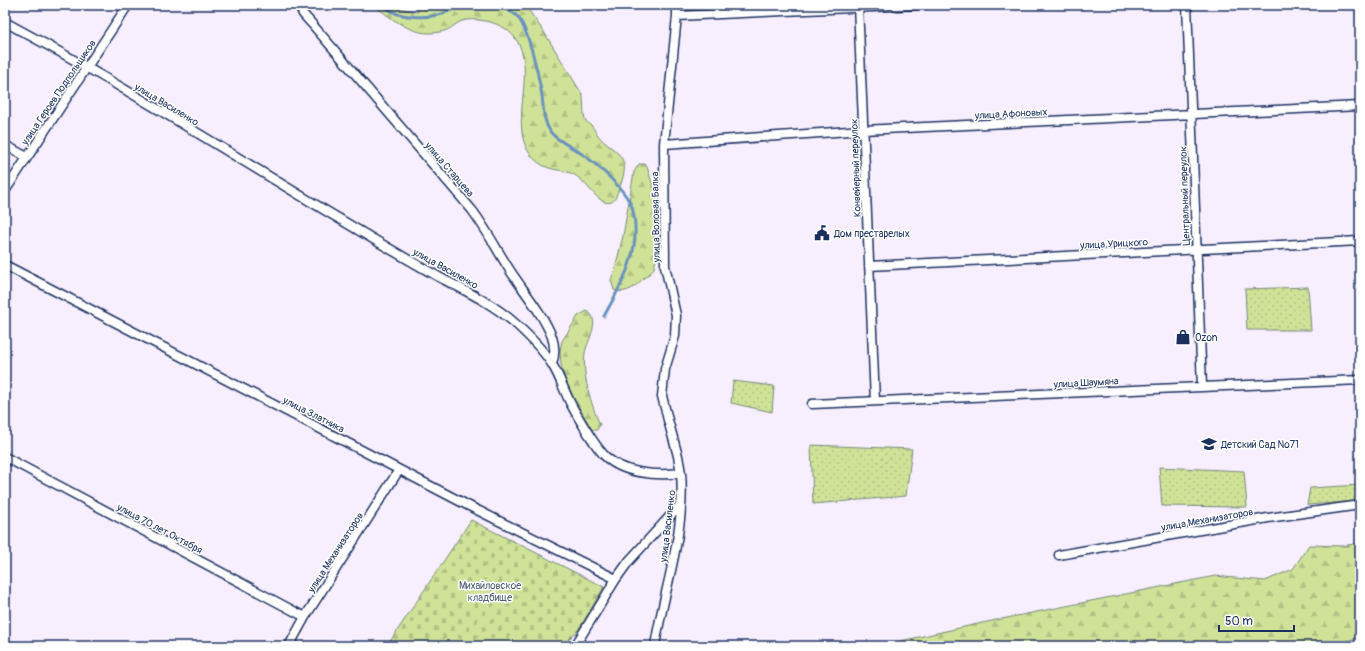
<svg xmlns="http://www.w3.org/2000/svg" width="1365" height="651" font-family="Pangolin,sans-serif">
<defs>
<pattern id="forest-firs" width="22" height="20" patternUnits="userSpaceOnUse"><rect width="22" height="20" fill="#d0e297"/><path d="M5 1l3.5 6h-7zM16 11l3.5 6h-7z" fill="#b2c285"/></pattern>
<pattern id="cemetery-stones" width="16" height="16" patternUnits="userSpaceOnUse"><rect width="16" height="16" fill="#d0e297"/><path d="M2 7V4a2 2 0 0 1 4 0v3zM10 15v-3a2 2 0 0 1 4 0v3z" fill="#b2c285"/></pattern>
<pattern id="park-dots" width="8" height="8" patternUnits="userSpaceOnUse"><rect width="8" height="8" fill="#d0e297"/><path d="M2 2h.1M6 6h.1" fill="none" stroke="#b2c285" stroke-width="1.8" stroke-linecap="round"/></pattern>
</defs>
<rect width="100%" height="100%" fill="#f7effd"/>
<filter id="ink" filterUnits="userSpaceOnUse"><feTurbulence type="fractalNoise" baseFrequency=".025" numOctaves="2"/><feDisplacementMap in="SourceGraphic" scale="8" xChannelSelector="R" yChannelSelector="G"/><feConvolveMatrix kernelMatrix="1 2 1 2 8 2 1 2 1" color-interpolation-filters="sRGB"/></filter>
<g filter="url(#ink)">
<path fill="url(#forest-firs)" stroke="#76887a" d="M 373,5 L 394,5 L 406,10 L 418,12 L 417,5 L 525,5 L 544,32 L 582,94 C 585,102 582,114 586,121 C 588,123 589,123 591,125 C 595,130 597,135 602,140 C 609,147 621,152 624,164 C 626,173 620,187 616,196 C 615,201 610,204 605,202 C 595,199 585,180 573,174 C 562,169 550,171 539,163 C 497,132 549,61 506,29 C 496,22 474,17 462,21 C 456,23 452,28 447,30 C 442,32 434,33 429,33 C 408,33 389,16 373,5 Z
M 639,164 L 645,164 L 647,167 L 655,192 L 656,205 L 656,259 C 655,263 655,268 652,271 C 650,274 647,275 645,277 C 636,286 627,295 614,290 L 611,280 L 615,269 L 623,236 L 634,172 Z
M 587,311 C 602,320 587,341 585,353 C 582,375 591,404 600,425 L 597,430 L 593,430 L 591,428 L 577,404 L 565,379 L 561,365 L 560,351 L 562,341 L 575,321 L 578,316 Z
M 1360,543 L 1360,637 L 1329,646 L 878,646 L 982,623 L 1215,576 L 1265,581 L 1293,569 L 1309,545 L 1342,546 Z"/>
<path fill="url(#cemetery-stones)" stroke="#76887a" d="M 471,520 L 604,587 L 579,629 L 562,646 L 387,646 Z"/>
<path fill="url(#park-dots)" stroke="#76887a" d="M 1308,287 L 1311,330 L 1247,330 L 1245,289 Z
M 733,381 L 774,386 L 772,412 L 731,403 Z
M 811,445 L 912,449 L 906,496 L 813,504 Z
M 1159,467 L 1244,471 L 1247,507 L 1162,506 Z
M 1360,485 L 1360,501 L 1307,505 L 1310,488 Z"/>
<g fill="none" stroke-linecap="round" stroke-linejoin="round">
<path stroke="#6a93be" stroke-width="3" d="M 382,5 C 387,8 392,12 398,14 C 409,17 425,18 437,15 C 444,14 451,9 459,7 C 471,3 496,5 507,10 C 510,11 515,14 517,16 C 528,28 538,73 541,90 C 544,104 542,119 550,131 C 554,139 572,147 579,152 C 595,162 630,193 633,211 C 642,250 622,284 604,316"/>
<g stroke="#1b2f5e" stroke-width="11">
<path id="minor" d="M 299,5 L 303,14 L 312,24 L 472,210 C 487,230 498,252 511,272 C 525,293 543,314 552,337 C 555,346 555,355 552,364
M 677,5 L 677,16 L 664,144 L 665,266 L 676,315 L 675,336 L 665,369 L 662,396 L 668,420 L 678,456 L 681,473
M 858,5 L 875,401
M 1187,5 L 1202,387
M 677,16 L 917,5
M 5,22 C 32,37 59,51 86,67 C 174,117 260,172 348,224 C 378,242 408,260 439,277 C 466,291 494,304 517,325 C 529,336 545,352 553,366 C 561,379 565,394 573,408 C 581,422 594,445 605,456 C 623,474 657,476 681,473 C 686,532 664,589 655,646
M 664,144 L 863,130 L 1360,106
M 5,145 L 27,157
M 5,191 L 128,5
M 5,265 L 471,507 L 616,579
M 869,266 L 1360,241
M 812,404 L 1360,380
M 5,457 L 305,617
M 1059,555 L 1268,518 L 1360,505
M 289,646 L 305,617 L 399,470
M 575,646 L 616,579 L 629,561 L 681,504"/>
</g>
<use href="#minor" stroke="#fff" stroke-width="8"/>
</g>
</g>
<defs>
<g id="civic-bare" transform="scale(1.2)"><path d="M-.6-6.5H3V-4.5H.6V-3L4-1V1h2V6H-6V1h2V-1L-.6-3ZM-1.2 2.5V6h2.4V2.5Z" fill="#1b2f5e" stroke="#fff" stroke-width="2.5" paint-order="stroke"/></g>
<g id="shop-bare" transform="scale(1.2)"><path d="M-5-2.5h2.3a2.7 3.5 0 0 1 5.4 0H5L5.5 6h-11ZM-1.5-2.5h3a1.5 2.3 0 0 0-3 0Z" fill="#1b2f5e" stroke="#fff" stroke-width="2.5" paint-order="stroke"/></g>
<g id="school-bare" transform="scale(1.2)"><path d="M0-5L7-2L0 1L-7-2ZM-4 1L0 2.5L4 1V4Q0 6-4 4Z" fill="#1b2f5e" stroke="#fff" stroke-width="2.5" paint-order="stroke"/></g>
</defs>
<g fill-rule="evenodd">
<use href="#civic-bare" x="822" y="233"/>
<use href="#shop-bare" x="1183" y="337"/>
<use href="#school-bare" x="1209" y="444"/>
</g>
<g text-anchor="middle" stroke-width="3" stroke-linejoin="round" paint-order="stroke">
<g font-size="10" fill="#1b2f5e" stroke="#fff">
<text transform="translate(58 92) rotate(-56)" y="4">улица Героев Подпольщиков</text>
<text transform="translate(167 104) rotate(31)" y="4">улица Василенко</text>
<text transform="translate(1011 113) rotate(-3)" y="4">улица Афоновых</text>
<text transform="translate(855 168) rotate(-92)" y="4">Конвейерный переулок</text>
<text transform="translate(450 169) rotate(49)" y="4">улица Старцева</text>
<text transform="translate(1184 196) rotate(-92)" y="4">Центральный переулок</text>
<text transform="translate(655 217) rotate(-91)" y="4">улица Воловая Балка</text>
<text transform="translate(1114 243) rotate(-3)" y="4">улица Урицкого</text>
<text transform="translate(446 268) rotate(29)" y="4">улица Василенко</text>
<text transform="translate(1086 382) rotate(-3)" y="4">улица Шаумяна</text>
<text transform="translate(314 414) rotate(27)" y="4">улица Златника</text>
<text transform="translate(1207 519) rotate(-10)" y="4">улица Механизаторов</text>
<text transform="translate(667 526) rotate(-83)" y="4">улица Василенко</text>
<text transform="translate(160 528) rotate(28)" y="4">улица 70 лет Октября</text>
<text transform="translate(335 552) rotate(-57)" y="4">улица Механизаторов</text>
</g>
<g font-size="10" fill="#1b2f5e" stroke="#fff" text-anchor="start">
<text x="834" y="237">Дом престарелых</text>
<text x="1195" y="341">Ozon</text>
<text x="1221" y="448">Детский Сад №71</text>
</g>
<g font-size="10" fill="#485c6c" stroke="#fff">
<text x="490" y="589">Михайловское<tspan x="490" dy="12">кладбище</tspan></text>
</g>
</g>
<rect width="1365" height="651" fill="none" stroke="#fff" stroke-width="20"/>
<rect x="10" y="10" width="1345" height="631" fill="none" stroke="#1b2f5e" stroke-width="1.5" filter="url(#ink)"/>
<path d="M1219 625v6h75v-6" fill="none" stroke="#1b2f5e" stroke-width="2"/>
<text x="1225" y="625" font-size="12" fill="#1b2f5e" stroke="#ffffff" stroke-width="3" paint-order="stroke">50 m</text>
</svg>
